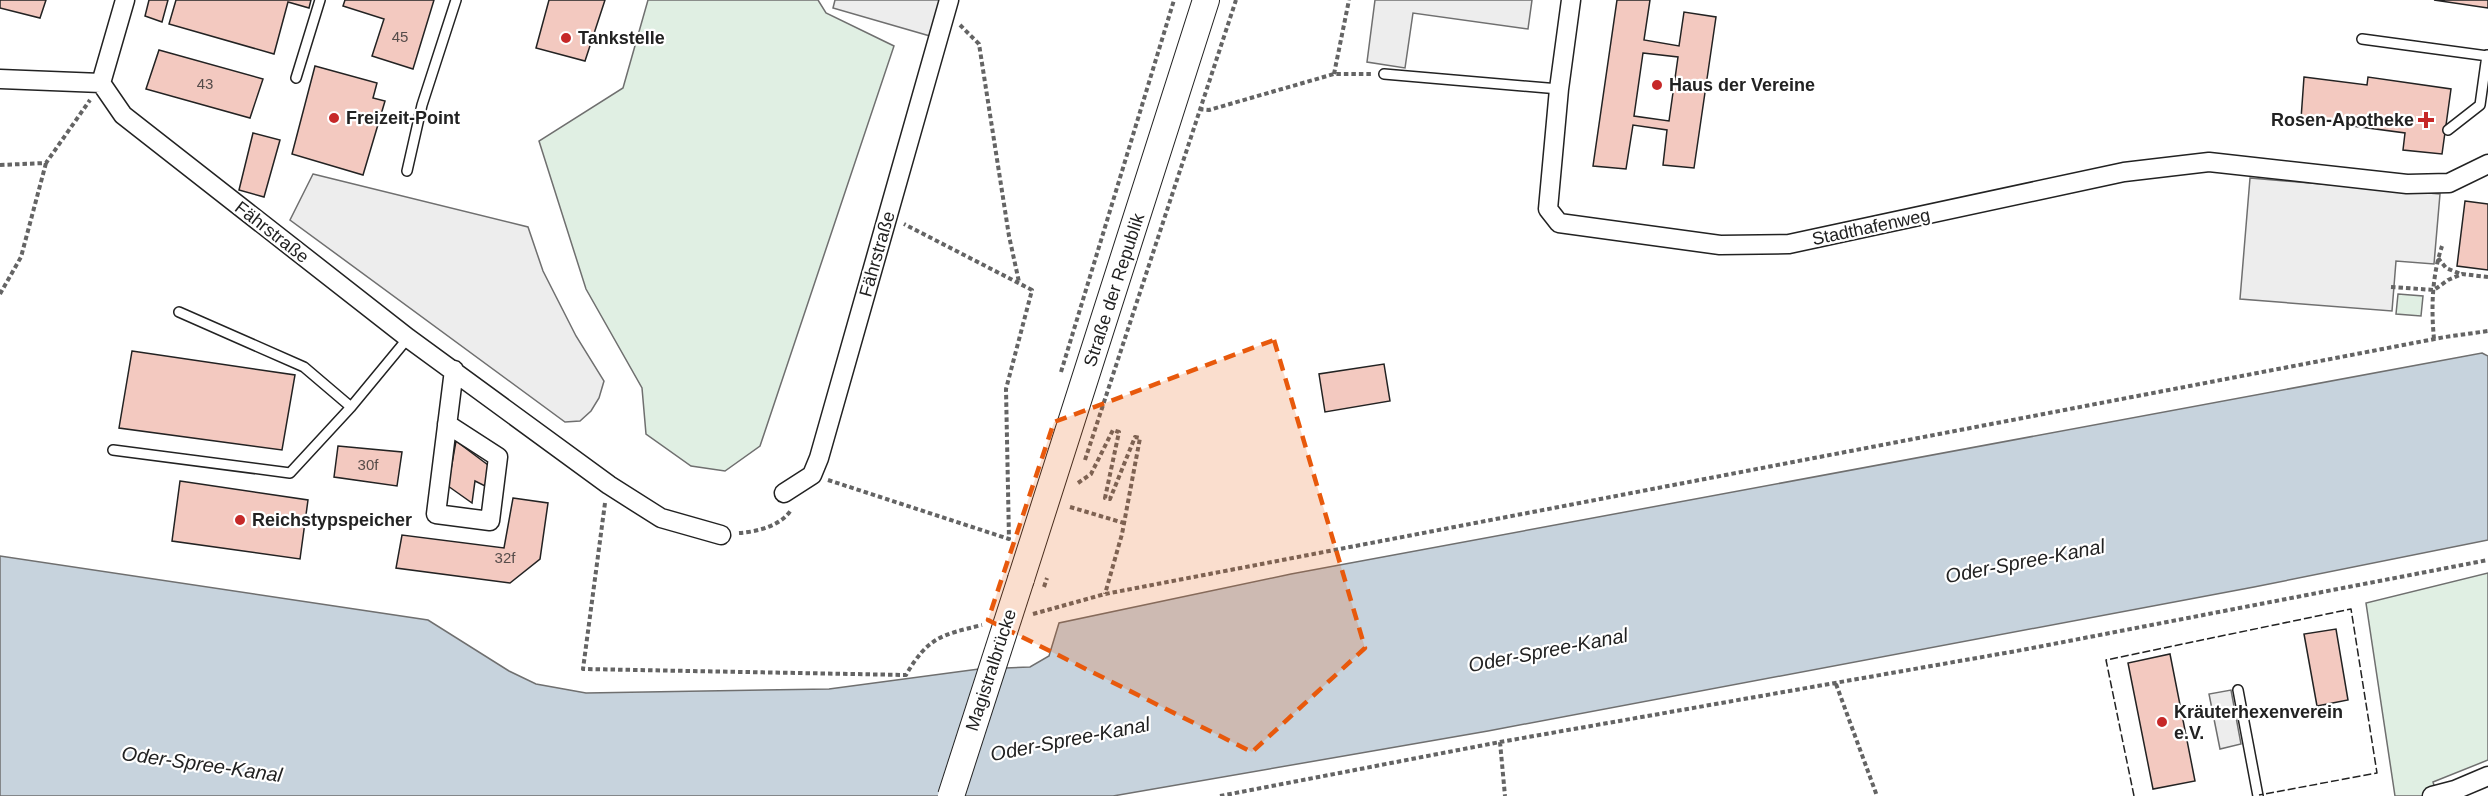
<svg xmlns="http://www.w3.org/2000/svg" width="2488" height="796" font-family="Arial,sans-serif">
<rect width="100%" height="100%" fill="#fff"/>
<path fill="#e0efe3" stroke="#6f6f6f" stroke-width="1.5" d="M 648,0 L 818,0 L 826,13 L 894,46 L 760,446 L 725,471 L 691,466 L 646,434 L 642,388 L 586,289 L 539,141 L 623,88 Z
M 2398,294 L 2423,296 L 2421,316 L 2396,314 Z
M 2488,573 L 2488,760 L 2433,782 L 2437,796 L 2395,796 L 2366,603 Z"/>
<path fill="#ededed" stroke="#6f6f6f" stroke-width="1.5" d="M 835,0 L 940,0 L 930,36 L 833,8 Z
M 1375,0 L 1532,0 L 1528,29 L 1413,13 L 1405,68 L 1367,62 Z
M 313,174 L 528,227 L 543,271 L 576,336 L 604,381 L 599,398 L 591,411 L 580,421 L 565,422 L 290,220 Z
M 2250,178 L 2440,194 L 2434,264 L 2396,261 L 2392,311 L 2240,299 Z
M 2231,690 L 2241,744 L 2220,749 L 2209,694 Z"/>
<path fill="#c7d3dd" stroke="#6f6f6f" stroke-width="1.5" d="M 2482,353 L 2488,356 L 2488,540 L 2254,587 L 1488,731 L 1113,796 L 0,796 L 0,556 L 428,620 L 509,671 L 536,684 L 586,693 L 829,689 L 979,669 L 1030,667 L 1049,656 L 1059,623 L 1291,574 Z"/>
<path fill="#f3c9c0" stroke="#222" stroke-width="1.5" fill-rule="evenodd" d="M 0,0 L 46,0 L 40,18 L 0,8 Z
M 149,0 L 168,0 L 162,22 L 145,16 Z
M 176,0 L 311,0 L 309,8 L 288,2 L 274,54 L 169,24 Z
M 345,0 L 434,0 L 413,69 L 372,56 L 384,19 L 343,6 Z
M 549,0 L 605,0 L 585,61 L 536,48 Z
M 1617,0 L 1650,0 L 1644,40 L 1679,46 L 1684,12 L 1716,17 L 1694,168 L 1663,165 L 1667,130 L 1633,125 L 1626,169 L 1593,166 ZM 1643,53 L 1678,57 L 1669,121 L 1634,116 Z
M 2434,0 L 2488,0 L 2488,8 Z
M 159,50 L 263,79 L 250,118 L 146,89 Z
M 315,66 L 377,83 L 373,98 L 385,101 L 363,175 L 292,154 Z
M 2304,77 L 2367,85 L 2368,77 L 2451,89 L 2442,154 L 2403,150 L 2405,133 L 2301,119 Z
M 253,133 L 280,140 L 264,197 L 239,190 Z
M 2465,201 L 2488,204 L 2488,270 L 2457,266 Z
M 132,351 L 295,375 L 282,450 L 119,428 Z
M 1384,364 L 1390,401 L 1325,412 L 1319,374 Z
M 456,441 L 492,468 L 487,487 L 475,481 L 472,503 L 448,486 Z
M 338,446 L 402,452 L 397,486 L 334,477 Z
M 180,481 L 308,500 L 300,559 L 172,541 Z
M 513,498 L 548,503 L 540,559 L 510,583 L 396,568 L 402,535 L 504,548 Z
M 2336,629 L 2348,700 L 2317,706 L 2304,634 Z
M 2170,654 L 2195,781 L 2153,789 L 2128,663 Z"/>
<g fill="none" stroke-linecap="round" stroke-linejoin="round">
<g stroke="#222" stroke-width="12">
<path id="service" d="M 2362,39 L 2488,56
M 1384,74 L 1559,89
M 296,78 L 320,0
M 2448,130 L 2480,105 L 2487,55
M 407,171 L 422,105 L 456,0
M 179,312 L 304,367 L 351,407 L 408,338
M 113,450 L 290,473 L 351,407
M 2238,690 L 2258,796"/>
</g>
<g stroke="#222" stroke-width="21">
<path id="minor" d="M 125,0 L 101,83 L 123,115 L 408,338 L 609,485 L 661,518 L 721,535
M 1571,0 L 1559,89 L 1548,209 L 1559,223 L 1720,245 L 1789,244 L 2124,172 L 2209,162 L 2407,184 L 2449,183 L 2488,164
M 0,79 L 101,83
M 447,424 L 498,457 L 490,521 L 436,514 L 454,370
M 784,493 L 812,475 L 819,458 L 949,0
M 2432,796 L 2455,790 L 2488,776"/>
</g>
<g stroke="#222" stroke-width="28">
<path id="secondary" d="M 1021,579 L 1206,0"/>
</g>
<path stroke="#646464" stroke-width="4" stroke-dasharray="4.5 3" stroke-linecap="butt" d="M 960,25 L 979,44 L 1009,236 L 1019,282
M 1334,74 L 1349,0
M 1199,109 L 1209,110 L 1334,74 L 1373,74
M 0,165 L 46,163 L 90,100
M 2438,258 L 2446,268 L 2461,274
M 2391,287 L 2434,290 L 2448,280 L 2462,274 L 2488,277
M 0,294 L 21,257 L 46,163
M 2434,339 C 2431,308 2432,276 2442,246
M 1061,372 L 1174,0
M 1085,460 L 1236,0
M 828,480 L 1009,539 L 1006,389 L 1032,290 L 904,224
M 1078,483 L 1091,474 L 1113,430 L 1119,432 L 1105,498 L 1110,499 L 1135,437 L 1140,438 L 1122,534 L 1105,594
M 605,503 L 583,669 L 906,675 C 928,637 941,635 982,625
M 1070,507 L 1124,523
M 739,533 C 756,532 781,526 791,510
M 1033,614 L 1105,594 L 2445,337 L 2488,331
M 1836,684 L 1877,796
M 1500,742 L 1505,796
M 1220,796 L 1500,742 L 2022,650 L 2488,560"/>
<use href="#service" stroke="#fff" stroke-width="9"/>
<use href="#minor" stroke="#fff" stroke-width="18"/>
<use href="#secondary" stroke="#fff" stroke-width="26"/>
<g stroke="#222" stroke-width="28" stroke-linecap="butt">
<path id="secondary-bridge" d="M 951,796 L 1021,579"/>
</g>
<path stroke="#646464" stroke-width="4" stroke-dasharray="4.5 3" stroke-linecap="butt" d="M 1044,587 L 1047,578"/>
<use href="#secondary-bridge" stroke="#fff" stroke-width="26"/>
<path stroke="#222" stroke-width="1.5" stroke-dasharray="8 3" stroke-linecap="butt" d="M 2134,796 L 2106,660 L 2351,609 L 2377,773 L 2259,795"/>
</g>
<path fill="#e8590c" fill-opacity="0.2" stroke="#e8590c" stroke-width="4.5" stroke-dasharray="12 8" stroke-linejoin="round" d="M 1274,340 L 1365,648 L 1252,752 L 988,620 L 1054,422 Z"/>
<g fill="#c62828" stroke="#fff" stroke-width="2">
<circle cx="566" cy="38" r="6"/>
<circle cx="1657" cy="85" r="6"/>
<circle cx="334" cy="118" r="6"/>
<path d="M2423 111h6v6h6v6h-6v6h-6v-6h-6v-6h6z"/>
<circle cx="240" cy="520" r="6"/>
<circle cx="2162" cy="722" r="6"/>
</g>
<g text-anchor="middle" stroke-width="4.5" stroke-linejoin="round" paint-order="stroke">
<g font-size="15" fill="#564c4a">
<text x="400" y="42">45</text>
<text x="205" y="89">43</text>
<text x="368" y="470">30f</text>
<text x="505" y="563">32f</text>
</g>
<g font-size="18" font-weight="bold" fill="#222" stroke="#fff" text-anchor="start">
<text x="578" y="44">Tankstelle</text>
<text x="1669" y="91">Haus der Vereine</text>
<text x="346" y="124">Freizeit-Point</text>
<text x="2414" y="126" text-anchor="end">Rosen-Apotheke</text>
<text x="252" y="526">Reichstypspeicher</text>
<text x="2174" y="718">Kräuterhexenverein<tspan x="2174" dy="21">e.V.</tspan></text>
</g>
<g font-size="18" fill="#222" stroke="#fff">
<text transform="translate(1871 227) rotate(-12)" y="6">Stadthafenweg</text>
<text transform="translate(272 232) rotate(38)" y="6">Fährstraße</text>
<text transform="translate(877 254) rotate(-74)" y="6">Fährstraße</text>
<text transform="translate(1114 290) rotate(-72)" y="6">Straße der Republik</text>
<text transform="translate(991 670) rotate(-72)" y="6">Magistralbrücke</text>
</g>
<g font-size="20" font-style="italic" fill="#222" stroke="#fff">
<text transform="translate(2025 561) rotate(-11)" y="7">Oder-Spree-Kanal</text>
<text transform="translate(1548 650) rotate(-11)" y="7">Oder-Spree-Kanal</text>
<text transform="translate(1070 739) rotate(-11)" y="7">Oder-Spree-Kanal</text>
<text transform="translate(202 764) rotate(8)" y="7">Oder-Spree-Kanal</text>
</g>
</g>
</svg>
